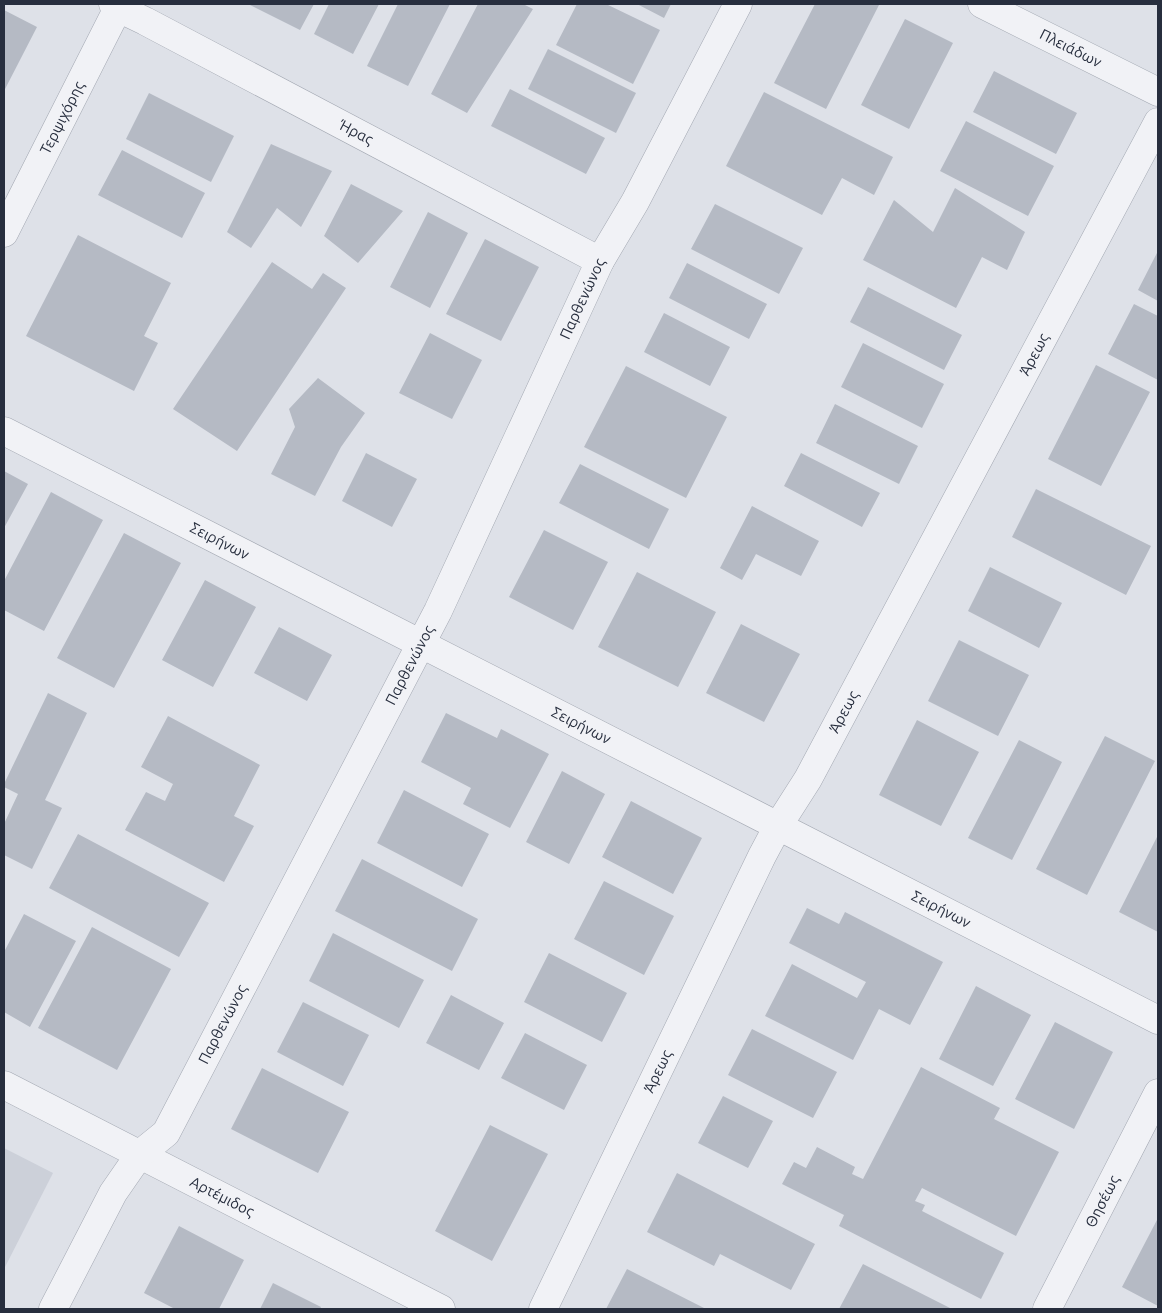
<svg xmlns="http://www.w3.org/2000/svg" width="1162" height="1313" font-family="Ubuntu,sans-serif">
<rect width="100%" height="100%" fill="#dee1e8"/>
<path fill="#ccd0d9" d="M 4,1148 L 53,1173 L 4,1269 Z"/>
<path fill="#b5bac4" d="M 248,4 L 314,4 L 300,30 Z
M 329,4 L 379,4 L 353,54 L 314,34 Z
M 398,4 L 450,4 L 408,86 L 367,66 Z
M 478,4 L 523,4 L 533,9 L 467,113 L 431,94 Z
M 577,4 L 606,4 L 660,30 L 633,84 L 556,45 Z
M 637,4 L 671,4 L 664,18 Z
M 815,4 L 879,5 L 826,109 L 774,83 Z
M 4,10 L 37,27 L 4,91 Z
M 905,19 L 953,43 L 909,129 L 861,105 Z
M 548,49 L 636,93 L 616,133 L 528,89 Z
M 994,71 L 1077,113 L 1056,154 L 973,112 Z
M 510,89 L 605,138 L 586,174 L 491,126 Z
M 764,92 L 893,157 L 874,195 L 842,178 L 822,215 L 726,166 Z
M 149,93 L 234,136 L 211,182 L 126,139 Z
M 966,121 L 1054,166 L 1028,216 L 940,171 Z
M 271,144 L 332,171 L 301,227 L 277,208 L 251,248 L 227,232 Z
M 122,150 L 205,193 L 182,238 L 98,195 Z
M 351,184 L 403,211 L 358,263 L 324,236 Z
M 955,188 L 1025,232 L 1007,270 L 982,257 L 956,308 L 863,260 L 894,200 L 933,232 Z
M 715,204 L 803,248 L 779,294 L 691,249 Z
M 428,212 L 468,233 L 430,308 L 390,287 Z
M 78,235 L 171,283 L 144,336 L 158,343 L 134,391 L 26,336 Z
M 485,239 L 539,267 L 501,341 L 446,314 Z
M 1158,251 L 1158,301 L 1138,290 Z
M 272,262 L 312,289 L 323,273 L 346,288 L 237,451 L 173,409 Z
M 687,263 L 767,304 L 749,339 L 669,298 Z
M 868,287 L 962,335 L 944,370 L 850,322 Z
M 1134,304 L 1158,316 L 1158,380 L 1108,354 Z
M 664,313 L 730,347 L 710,386 L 644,352 Z
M 430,333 L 482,360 L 452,419 L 399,393 Z
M 863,343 L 944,384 L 922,428 L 841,387 Z
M 1096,365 L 1150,392 L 1101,486 L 1048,459 Z
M 626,366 L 727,417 L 686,498 L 584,447 Z
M 318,378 L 365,413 L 341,447 L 315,496 L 271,474 L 295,427 L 289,409 Z
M 835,404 L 918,446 L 899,484 L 816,443 Z
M 366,453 L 417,479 L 392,527 L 342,501 Z
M 801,453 L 880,493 L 862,527 L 784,486 Z
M 580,464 L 669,509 L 649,549 L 559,503 Z
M 4,471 L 28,484 L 4,528 Z
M 1036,489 L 1151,546 L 1126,595 L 1012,537 Z
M 51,492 L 103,520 L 44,631 L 4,610 L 4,581 Z
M 752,506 L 819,541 L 801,576 L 756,554 L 742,580 L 720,568 Z
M 544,530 L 608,562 L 573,630 L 509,597 Z
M 124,533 L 181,563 L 114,688 L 57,658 Z
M 990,567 L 1062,603 L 1039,648 L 968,611 Z
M 637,572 L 716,612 L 678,687 L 598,647 Z
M 205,580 L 256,607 L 213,687 L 162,660 Z
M 741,624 L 800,654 L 764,722 L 706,693 Z
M 279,627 L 332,655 L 307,701 L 254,673 Z
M 959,640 L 1029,675 L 998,736 L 928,701 Z
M 48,693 L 87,713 L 45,800 L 62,808 L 32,869 L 4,855 L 4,824 L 18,794 L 4,787 L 4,784 Z
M 446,713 L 497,738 L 501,729 L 549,754 L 510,828 L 463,804 L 471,788 L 421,762 Z
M 168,716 L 260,765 L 234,816 L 254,826 L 224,882 L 125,830 L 146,792 L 165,801 L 173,784 L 141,767 Z
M 917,720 L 979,752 L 941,826 L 879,795 Z
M 1105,736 L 1155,761 L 1087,895 L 1036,869 Z
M 1019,740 L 1062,762 L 1012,860 L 968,838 Z
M 562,771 L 605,794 L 569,864 L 526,842 Z
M 404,790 L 489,834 L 462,887 L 377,843 Z
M 631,801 L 702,838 L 673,894 L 602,857 Z
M 78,834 L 209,903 L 179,957 L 49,888 Z
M 1158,835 L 1158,932 L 1119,912 Z
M 362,859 L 478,919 L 452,971 L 335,911 Z
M 604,881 L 674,916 L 644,975 L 574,939 Z
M 807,908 L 839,924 L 845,912 L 943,962 L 910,1025 L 879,1009 L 853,1060 L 765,1016 L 792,964 L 857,998 L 866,982 L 789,943 Z
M 24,914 L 76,941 L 30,1027 L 4,1012 L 4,952 Z
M 92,927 L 171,969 L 117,1070 L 38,1028 Z
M 333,933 L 424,980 L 399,1028 L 309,981 Z
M 549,953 L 627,993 L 602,1042 L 524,1002 Z
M 976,986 L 1031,1015 L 993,1086 L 939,1059 Z
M 451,995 L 504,1023 L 479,1070 L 426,1043 Z
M 303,1002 L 369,1035 L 343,1086 L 277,1052 Z
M 1055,1022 L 1113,1052 L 1074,1129 L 1015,1099 Z
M 752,1029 L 837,1072 L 813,1118 L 728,1075 Z
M 525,1033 L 587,1065 L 564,1110 L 501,1078 Z
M 921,1067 L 1000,1108 L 994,1119 L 1059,1152 L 1016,1236 L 922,1188 L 915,1201 L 925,1205 L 922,1211 L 1004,1253 L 981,1299 L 839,1226 L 844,1215 L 782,1184 L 794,1162 L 806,1168 L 817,1147 L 855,1167 L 852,1174 L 863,1179 Z
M 262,1068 L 349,1112 L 318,1173 L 231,1129 Z
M 723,1096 L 773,1121 L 748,1168 L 698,1143 Z
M 490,1125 L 548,1154 L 492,1261 L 435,1231 Z
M 677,1173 L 815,1244 L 791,1290 L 720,1254 L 714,1266 L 647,1232 Z
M 1158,1218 L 1158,1306 L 1122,1287 Z
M 179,1226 L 244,1260 L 219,1309 L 175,1309 L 144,1293 Z
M 863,1264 L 952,1309 L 839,1309 Z
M 627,1269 L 706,1309 L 606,1309 Z
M 273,1283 L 321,1307 L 320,1309 L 260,1309 Z"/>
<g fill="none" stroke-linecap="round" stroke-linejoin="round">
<g stroke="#a3a8b2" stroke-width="29">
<g id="minor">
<path id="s1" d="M 113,4 L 118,8 L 145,21 L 600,261"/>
<path id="s2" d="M 4,233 L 120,4"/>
<path id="s3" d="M 4,431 L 1158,1020"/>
<path id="s4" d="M 4,1085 L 441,1309"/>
<path id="s5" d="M 53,1309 L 113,1193 L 140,1154 L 166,1133 L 438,611 L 600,261 L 635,202 L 738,4"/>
<path id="s6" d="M 543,1309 L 762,856 L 778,826 L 808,779 L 1158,122"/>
<path id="s7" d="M 1047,1309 L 1158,1093"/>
</g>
</g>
<g stroke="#a3a8b2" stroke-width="29">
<g id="tertiary">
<path id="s8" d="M 982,4 L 1158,92"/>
</g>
</g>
<use href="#minor" stroke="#f1f2f6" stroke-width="28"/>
<use href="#tertiary" stroke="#f1f2f6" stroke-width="28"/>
</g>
<g text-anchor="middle" stroke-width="4.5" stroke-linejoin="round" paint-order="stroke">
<g font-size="15" fill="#272e3e" stroke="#edf0f5">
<text dy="5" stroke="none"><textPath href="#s8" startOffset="99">Πλειάδων</textPath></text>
<text dy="5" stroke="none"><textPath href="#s2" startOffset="129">Τερψιχόρης</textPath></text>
<text dy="5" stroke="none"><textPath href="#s1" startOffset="275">Ήρας</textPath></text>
<text dy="5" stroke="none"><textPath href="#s5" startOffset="1144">Παρθενώνος</textPath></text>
<text dy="5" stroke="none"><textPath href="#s6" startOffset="1074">Άρεως</textPath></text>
<text dy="5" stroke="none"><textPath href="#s3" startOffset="242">Σειρήνων</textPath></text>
<text dy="5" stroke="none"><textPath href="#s5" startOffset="739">Παρθενώνος</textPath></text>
<text dy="5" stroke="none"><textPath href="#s6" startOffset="669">Άρεως</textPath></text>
<text dy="5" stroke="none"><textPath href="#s3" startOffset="648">Σειρήνων</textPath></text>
<text dy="5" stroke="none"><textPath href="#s3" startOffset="1052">Σειρήνων</textPath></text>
<text dy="5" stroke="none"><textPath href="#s5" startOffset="334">Παρθενώνος</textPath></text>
<text dy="5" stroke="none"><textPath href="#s6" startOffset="264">Άρεως</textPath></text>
<text dy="5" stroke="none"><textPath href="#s4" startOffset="245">Αρτέμιδος</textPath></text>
<text dy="5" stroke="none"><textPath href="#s7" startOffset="121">Θησέως</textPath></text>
</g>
</g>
<rect width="1162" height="1313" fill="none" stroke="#272e3e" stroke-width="10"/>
</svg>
